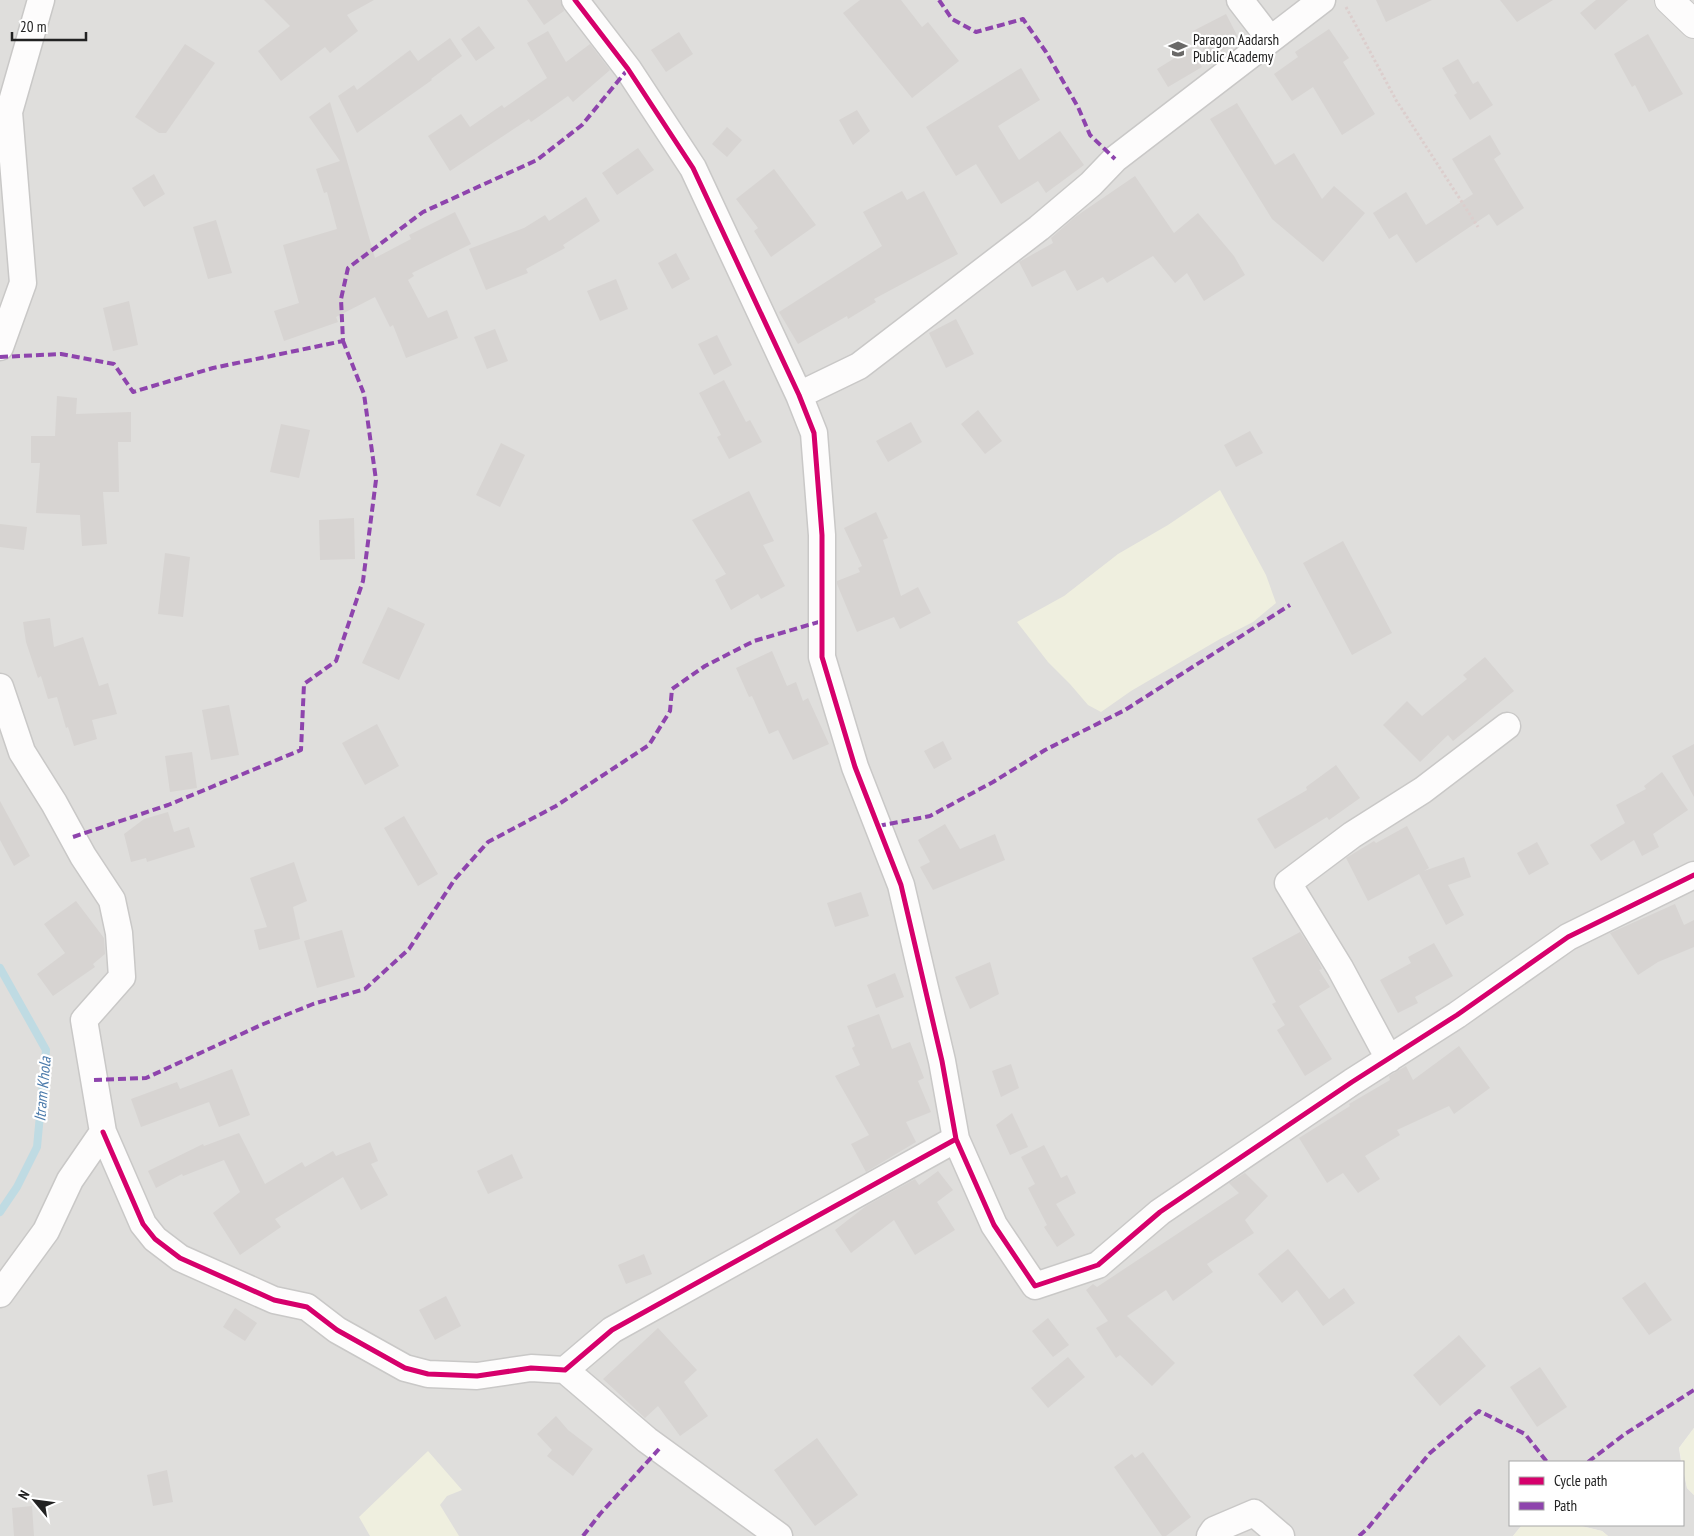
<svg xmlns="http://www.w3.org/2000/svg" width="1694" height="1536" font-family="'PT Sans Narrow',sans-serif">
<rect width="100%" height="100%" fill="#f0eeeb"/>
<path fill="#dfdedc" d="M 0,0 L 1694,0 L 1694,1428 L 1679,1448 L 1681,1462 L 1510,1462 L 1510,1525 L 1522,1525 L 1513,1536 L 0,1536 Z
M 1683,1468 L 1687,1488 L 1694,1495 L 1694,1536 L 1608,1536 L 1602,1531 L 1577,1525 L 1683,1525 Z"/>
<path fill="#efefdf" d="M 1220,490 L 1266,575 L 1276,603 L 1253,622 L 1220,639 L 1131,691 L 1101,712 L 1088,705 L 1070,684 L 1048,662 L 1017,622 L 1064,596 L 1118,554 L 1168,525 Z
M 1694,1428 L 1694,1495 L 1687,1488 L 1679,1448 Z
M 428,1451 L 462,1490 L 447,1496 L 440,1505 L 459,1536 L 370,1536 L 359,1517 Z
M 1522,1525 L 1577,1525 L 1602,1531 L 1608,1536 L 1513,1536 Z"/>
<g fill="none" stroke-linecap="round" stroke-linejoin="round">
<path stroke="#bfdbe3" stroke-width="8" d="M 0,968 L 46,1050 L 37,1147 L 17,1187 L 0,1212"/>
</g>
<path fill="#d7d4d2" d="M 264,0 L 374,0 L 347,15 L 358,31 L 330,53 L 325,47 L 281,81 L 258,51 L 290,26 Z
M 527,0 L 560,0 L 564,11 L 544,25 Z
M 860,0 L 901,0 L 922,27 L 928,22 L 959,61 L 912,98 L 843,13 Z
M 1376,0 L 1432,0 L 1386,22 Z
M 1500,0 L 1553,0 L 1517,22 Z
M 1596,0 L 1628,0 L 1595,30 L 1580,13 Z
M 1226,14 L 1240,41 L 1208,58 L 1193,31 Z
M 479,26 L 495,48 L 476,61 L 461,39 Z
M 1329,29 L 1349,58 L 1343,62 L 1375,114 L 1342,135 L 1313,87 L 1292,101 L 1274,74 L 1298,57 L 1295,52 Z
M 548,31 L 566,62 L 590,44 L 610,70 L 573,102 L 568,96 L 531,122 L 529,119 L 450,171 L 428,136 L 461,114 L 470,127 L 502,105 L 504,108 L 547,78 L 527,43 Z
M 679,32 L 693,54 L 666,72 L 651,50 Z
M 1648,34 L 1683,94 L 1649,112 L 1635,85 L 1632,87 L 1614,54 Z
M 450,38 L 462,56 L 431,79 L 432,80 L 357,133 L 338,96 L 354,85 L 357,90 L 410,50 L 418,61 Z
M 185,44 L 215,63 L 166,133 L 159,133 L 135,117 Z
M 1191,48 L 1202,67 L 1168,87 L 1157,69 Z
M 1458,59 L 1473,84 L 1478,81 L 1493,105 L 1470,120 L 1454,95 L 1457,93 L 1442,68 Z
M 1021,68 L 1040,100 L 998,126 L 1019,160 L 1060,131 L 1084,165 L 1046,193 L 1038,181 L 1001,204 L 976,164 L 956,176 L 926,127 Z
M 330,102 L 375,258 L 411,239 L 409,235 L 455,212 L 471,244 L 412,273 L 414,276 L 408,280 L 428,318 L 447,310 L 458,338 L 406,358 L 393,325 L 390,327 L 375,297 L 336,317 L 338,322 L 284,341 L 274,311 L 299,303 L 283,245 L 337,229 L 327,192 L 324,193 L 316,169 L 340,161 L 309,117 Z
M 1237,103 L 1275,165 L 1294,153 L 1322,199 L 1334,186 L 1365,213 L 1323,262 L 1272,219 L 1210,119 Z
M 857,110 L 870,131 L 853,145 L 839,120 Z
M 727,127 L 742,140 L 727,157 L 712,144 Z
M 1490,135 L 1501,154 L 1494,159 L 1524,208 L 1497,226 L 1489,214 L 1416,263 L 1397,234 L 1389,239 L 1373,213 L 1406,192 L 1426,225 L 1473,194 L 1452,159 Z
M 638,148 L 654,170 L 617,195 L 602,173 Z
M 774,169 L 816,225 L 771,257 L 754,231 L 758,228 L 736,199 Z
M 154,174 L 165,194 L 144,207 L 132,188 Z
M 1135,176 L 1174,233 L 1198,213 L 1234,256 L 1245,275 L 1204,301 L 1187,273 L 1175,283 L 1153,256 L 1107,283 L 1103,277 L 1077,291 L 1065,270 L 1032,287 L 1019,262 L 1053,243 L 1051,238 L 1075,217 Z
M 902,191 L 907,200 L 924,191 L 958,254 L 874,299 L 876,302 L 848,319 L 847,316 L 798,344 L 779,312 L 882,246 L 863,212 Z
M 586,197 L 600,221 L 563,245 L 565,248 L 526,269 L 528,273 L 486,290 L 469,249 L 524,228 L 545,215 L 549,221 Z
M 216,220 L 232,273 L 208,279 L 193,227 Z
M 676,253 L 690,279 L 672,289 L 658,263 Z
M 616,279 L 628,309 L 600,321 L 587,291 Z
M 129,301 L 138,345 L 113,351 L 103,308 Z
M 956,319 L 974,354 L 946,368 L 929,333 Z
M 495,329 L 508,361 L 487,369 L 474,337 Z
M 717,335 L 732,365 L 714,375 L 698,344 Z
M 724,380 L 746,422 L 750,420 L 762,442 L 729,459 L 717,437 L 721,435 L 699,393 Z
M 57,396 L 77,398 L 76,414 L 131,412 L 131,442 L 118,442 L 119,492 L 103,492 L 107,544 L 82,546 L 80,515 L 36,513 L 40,463 L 31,463 L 31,436 L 55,436 Z
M 978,410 L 1002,441 L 985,454 L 961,424 Z
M 911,422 L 922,442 L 888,462 L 876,441 Z
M 281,424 L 310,430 L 299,478 L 270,472 Z
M 1250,431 L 1263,453 L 1236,467 L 1224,445 Z
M 501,443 L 525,455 L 500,507 L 476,495 Z
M 749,491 L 774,541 L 763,545 L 785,586 L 761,599 L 758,594 L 731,610 L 715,580 L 726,574 L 692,520 Z
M 876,512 L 888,538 L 883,540 L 901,596 L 918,587 L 931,613 L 900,629 L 894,617 L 857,632 L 837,584 L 837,581 L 860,572 L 858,568 L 862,566 L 844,528 Z
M 354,518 L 355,559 L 320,560 L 319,520 Z
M 0,524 L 27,527 L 24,550 L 0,547 Z
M 1343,541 L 1392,633 L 1352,655 L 1303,563 Z
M 165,553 L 190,557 L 183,617 L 158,614 Z
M 388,607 L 425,624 L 399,680 L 362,663 Z
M 50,618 L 54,647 L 83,637 L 99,686 L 108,683 L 117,714 L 92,720 L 97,739 L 74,746 L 68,727 L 66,728 L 57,697 L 48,699 L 41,676 L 38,678 L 26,642 L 23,622 Z
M 772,651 L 787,686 L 796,682 L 803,701 L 808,698 L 829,744 L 793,760 L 778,730 L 769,734 L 752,696 L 749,697 L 736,668 Z
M 1485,657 L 1514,691 L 1453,741 L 1448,735 L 1420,762 L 1383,725 L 1407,701 L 1422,716 L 1467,679 L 1463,675 Z
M 229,705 L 239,755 L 211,760 L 202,710 Z
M 377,724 L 399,766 L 365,785 L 342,743 Z
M 943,741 L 952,759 L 934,769 L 924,751 Z
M 1694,744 L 1694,797 L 1672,756 Z
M 192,752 L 197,788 L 170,792 L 165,756 Z
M 1336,765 L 1360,798 L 1329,820 L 1327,817 L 1275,849 L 1257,819 L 1307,790 L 1306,787 Z
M 1662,772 L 1688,810 L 1653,834 L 1659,847 L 1642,856 L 1634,840 L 1601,861 L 1590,845 L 1625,823 L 1616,805 L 1646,789 L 1644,786 Z
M 0,801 L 30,856 L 14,866 L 0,840 Z
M 168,812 L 174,832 L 189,827 L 195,847 L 147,862 L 146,858 L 131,862 L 124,834 L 144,819 Z
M 404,816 L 438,874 L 418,886 L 384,828 Z
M 945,824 L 960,849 L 995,834 L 1005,860 L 933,890 L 920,867 L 930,862 L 918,840 Z
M 1407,826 L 1429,868 L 1424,871 L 1464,857 L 1471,877 L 1448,885 L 1464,915 L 1446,925 L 1419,874 L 1368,901 L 1346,858 L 1374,841 L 1376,843 Z
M 1537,842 L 1549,864 L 1529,875 L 1517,853 Z
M 294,862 L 307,901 L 293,907 L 300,939 L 259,950 L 254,930 L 267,927 L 250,878 Z
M 861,892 L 869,916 L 835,927 L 827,903 Z
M 76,901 L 104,938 L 105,954 L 93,964 L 95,967 L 53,996 L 37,974 L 65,953 L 44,924 Z
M 1675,904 L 1684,925 L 1694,920 L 1694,947 L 1658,962 L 1638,975 L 1610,933 Z
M 342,930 L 355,977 L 317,988 L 304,941 Z
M 1300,932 L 1317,958 L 1322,969 L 1319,970 L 1330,987 L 1299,1006 L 1332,1059 L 1305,1076 L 1277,1030 L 1285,1025 L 1272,1004 L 1276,1002 L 1252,958 Z
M 1434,943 L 1453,976 L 1415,997 L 1418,1003 L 1398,1013 L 1380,980 L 1411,963 L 1408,957 Z
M 990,962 L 999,994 L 970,1009 L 955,977 Z
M 895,973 L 904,997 L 876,1008 L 867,985 Z
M 879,1014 L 892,1049 L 910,1042 L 924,1078 L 918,1081 L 931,1112 L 906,1122 L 916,1142 L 866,1172 L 851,1144 L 869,1135 L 835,1076 L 860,1065 L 852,1048 L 855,1046 L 847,1026 Z
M 1459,1046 L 1490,1088 L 1454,1114 L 1449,1106 L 1397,1130 L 1400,1135 L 1365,1156 L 1380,1179 L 1358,1193 L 1343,1173 L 1327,1183 L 1299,1138 L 1350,1106 L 1349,1104 L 1390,1080 L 1389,1076 L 1406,1066 L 1413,1080 Z
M 1011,1064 L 1019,1088 L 1001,1097 L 992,1071 Z
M 232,1069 L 250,1115 L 219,1127 L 209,1102 L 141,1127 L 131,1099 L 177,1082 L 180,1089 Z
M 1012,1113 L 1028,1147 L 1010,1155 L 996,1125 Z
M 239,1133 L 265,1184 L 302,1162 L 305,1167 L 333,1151 L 336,1156 L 370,1142 L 378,1161 L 371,1164 L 388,1195 L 361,1210 L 343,1177 L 275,1219 L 281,1227 L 240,1255 L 213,1213 L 240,1192 L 224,1160 L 183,1176 L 182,1174 L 156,1188 L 148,1171 L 203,1144 L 204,1146 Z
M 1044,1145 L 1061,1178 L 1067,1175 L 1076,1193 L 1056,1204 L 1075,1235 L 1057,1247 L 1044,1227 L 1047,1225 L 1028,1188 L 1035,1184 L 1021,1157 Z
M 512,1154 L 523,1178 L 488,1194 L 477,1171 Z
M 938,1171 L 953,1190 L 937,1202 L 955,1230 L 915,1255 L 894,1220 L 851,1253 L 835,1230 L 866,1206 L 915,1179 L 919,1185 Z
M 1245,1173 L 1268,1196 L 1245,1220 L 1254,1233 L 1207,1264 L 1213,1272 L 1173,1301 L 1166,1290 L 1127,1316 L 1175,1363 L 1152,1386 L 1120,1355 L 1116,1358 L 1096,1328 L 1108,1321 L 1086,1290 L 1093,1284 L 1097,1287 L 1106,1281 L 1239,1193 L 1229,1183 Z
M 1288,1249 L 1329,1299 L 1344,1288 L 1355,1303 L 1323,1326 L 1297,1290 L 1282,1303 L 1258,1274 Z
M 644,1254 L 652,1274 L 626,1284 L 618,1265 Z
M 1645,1282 L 1672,1320 L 1649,1335 L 1622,1298 Z
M 446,1296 L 461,1326 L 435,1340 L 419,1310 Z
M 235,1308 L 257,1323 L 245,1341 L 223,1327 Z
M 1048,1318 L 1069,1345 L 1053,1357 L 1032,1331 Z
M 658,1328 L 697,1370 L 684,1382 L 708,1416 L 680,1436 L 658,1406 L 645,1418 L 603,1379 Z
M 1459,1335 L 1486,1366 L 1440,1406 L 1413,1375 Z
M 1068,1357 L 1085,1377 L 1048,1408 L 1031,1388 Z
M 1540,1367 L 1567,1407 L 1537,1427 L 1510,1387 Z
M 556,1416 L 568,1430 L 593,1449 L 573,1476 L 547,1456 L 552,1450 L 537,1434 Z
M 817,1438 L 858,1495 L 815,1526 L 774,1470 Z
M 1143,1452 L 1191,1517 L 1166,1536 L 1162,1536 L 1114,1467 L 1132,1454 L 1135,1458 Z
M 167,1470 L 173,1502 L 153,1506 L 147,1475 Z
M 32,1506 L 34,1536 L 14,1536 L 12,1508 Z"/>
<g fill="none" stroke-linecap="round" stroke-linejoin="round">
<g stroke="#c9c8c7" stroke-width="29">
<path id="minor" d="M 575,0 L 628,69 L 693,168 L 799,395 L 814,433 L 822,535 L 822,657 L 855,767 L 901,885 L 942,1061 L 956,1139 L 994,1225 L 1035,1286 L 1098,1265 L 1160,1212 L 1352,1082 L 1457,1015 L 1568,937 L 1694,875
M 1240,0 L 1270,39
M 0,347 L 23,283 L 9,112 L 41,0
M 799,395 L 859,366 L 1039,228 L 1091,184 L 1115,159 L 1322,0
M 0,687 L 22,752 L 54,803 L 83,856 L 112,900 L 119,933 L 122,977 L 84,1020 L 103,1132 L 70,1180 L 46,1231 L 0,1294
M 1389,1059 L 1340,968 L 1288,883 L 1352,835 L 1423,790 L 1507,726
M 103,1132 L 143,1224 L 155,1239 L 180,1258 L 274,1300 L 307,1307 L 337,1330 L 405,1368 L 428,1374 L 453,1375 L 477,1376 L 531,1368 L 565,1370 L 612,1330 L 956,1139
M 565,1370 L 647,1440 L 779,1536
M 1210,1536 L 1214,1530 L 1254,1513 L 1281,1536"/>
</g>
<g stroke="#c9c8c7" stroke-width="30">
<path id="tertiary" d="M 1669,0 L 1694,24"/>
</g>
<path stroke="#dccecd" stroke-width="3" stroke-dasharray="2.5 2.5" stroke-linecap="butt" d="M 1346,7 L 1396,100 L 1478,227"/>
<use href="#minor" stroke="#fdfcfc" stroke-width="26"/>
<use href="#tertiary" stroke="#fdfcfc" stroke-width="28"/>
<path stroke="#8e44ad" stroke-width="4" stroke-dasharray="8 4" stroke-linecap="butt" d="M 939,0 L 952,19 L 976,32 L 1023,19 L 1046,52 L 1078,107 L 1090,135 L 1115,159
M 0,357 L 61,354 L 114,364 L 133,392 L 213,368 L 343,341 L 341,299 L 348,268 L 423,212 L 537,160 L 582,125 L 628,69
M 878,826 L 930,816 L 993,782 L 1045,750 L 1125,710 L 1290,605
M 73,837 L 168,805 L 301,750 L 304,684 L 336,661 L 363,581 L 376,480 L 364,394 L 343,341
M 94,1080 L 146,1078 L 261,1025 L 313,1004 L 365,989 L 409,949 L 455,879 L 488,842 L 556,806 L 649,745 L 670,711 L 672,689 L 705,666 L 754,641 L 822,621
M 1588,1462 L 1625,1434 L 1694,1390
M 583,1536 L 600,1514 L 659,1449
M 1359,1536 L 1367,1529 L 1430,1453 L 1479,1411 L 1525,1434 L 1547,1462"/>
<g stroke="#fff" stroke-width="8">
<path id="cycleway" d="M 575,0 L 628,69 L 693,168 L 799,395 L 814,433 L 822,535 L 822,657 L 855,767 L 901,885 L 942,1061 L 956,1139 L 994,1225 L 1035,1286 L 1098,1265 L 1160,1212 L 1352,1082 L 1457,1015 L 1568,937 L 1694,875
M 103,1132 L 143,1224 L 155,1239 L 180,1258 L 274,1300 L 307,1307 L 337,1330 L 405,1368 L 428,1374 L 453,1375 L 477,1376 L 531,1368 L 565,1370 L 612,1330 L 956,1139"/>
</g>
<use href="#cycleway" stroke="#d6006c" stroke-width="5"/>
</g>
<defs>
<g id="school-bare" transform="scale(1.5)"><path d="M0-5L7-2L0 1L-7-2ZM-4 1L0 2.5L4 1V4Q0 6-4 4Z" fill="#6a6968" stroke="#fff" stroke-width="2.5" paint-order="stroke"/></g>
</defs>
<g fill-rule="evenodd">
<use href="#school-bare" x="1178" y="49"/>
</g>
<g text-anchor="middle" stroke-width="4.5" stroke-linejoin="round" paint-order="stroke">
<g font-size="15" fill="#222" stroke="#fff" text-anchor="start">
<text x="1193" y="45">Paragon Aadarsh<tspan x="1193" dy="17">Public Academy</tspan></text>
</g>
<g font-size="16" font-style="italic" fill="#4a7aab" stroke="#fff">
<text transform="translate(42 1089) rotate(-85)" y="6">Itram Khola</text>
</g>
</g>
<rect x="1509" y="1461" width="175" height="65" fill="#ffffff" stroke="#a7a7a7"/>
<rect x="1519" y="1477" width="25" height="8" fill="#d6006c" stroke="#a7a7a7"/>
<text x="1554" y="1486" font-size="15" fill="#222222">Cycle path</text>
<rect x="1519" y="1502" width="25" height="8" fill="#8e44ad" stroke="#a7a7a7"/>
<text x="1554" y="1511" font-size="15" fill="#222222">Path</text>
<g transform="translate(35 1501) rotate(299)" stroke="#ffffff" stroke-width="4" paint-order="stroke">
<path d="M0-4L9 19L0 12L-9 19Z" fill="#222222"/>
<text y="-8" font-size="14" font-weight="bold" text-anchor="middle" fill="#222222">N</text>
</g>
<path d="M12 32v8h74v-8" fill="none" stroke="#222222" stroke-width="2.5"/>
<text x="20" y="32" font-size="15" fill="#222222" stroke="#ffffff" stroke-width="4" paint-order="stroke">20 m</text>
</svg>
